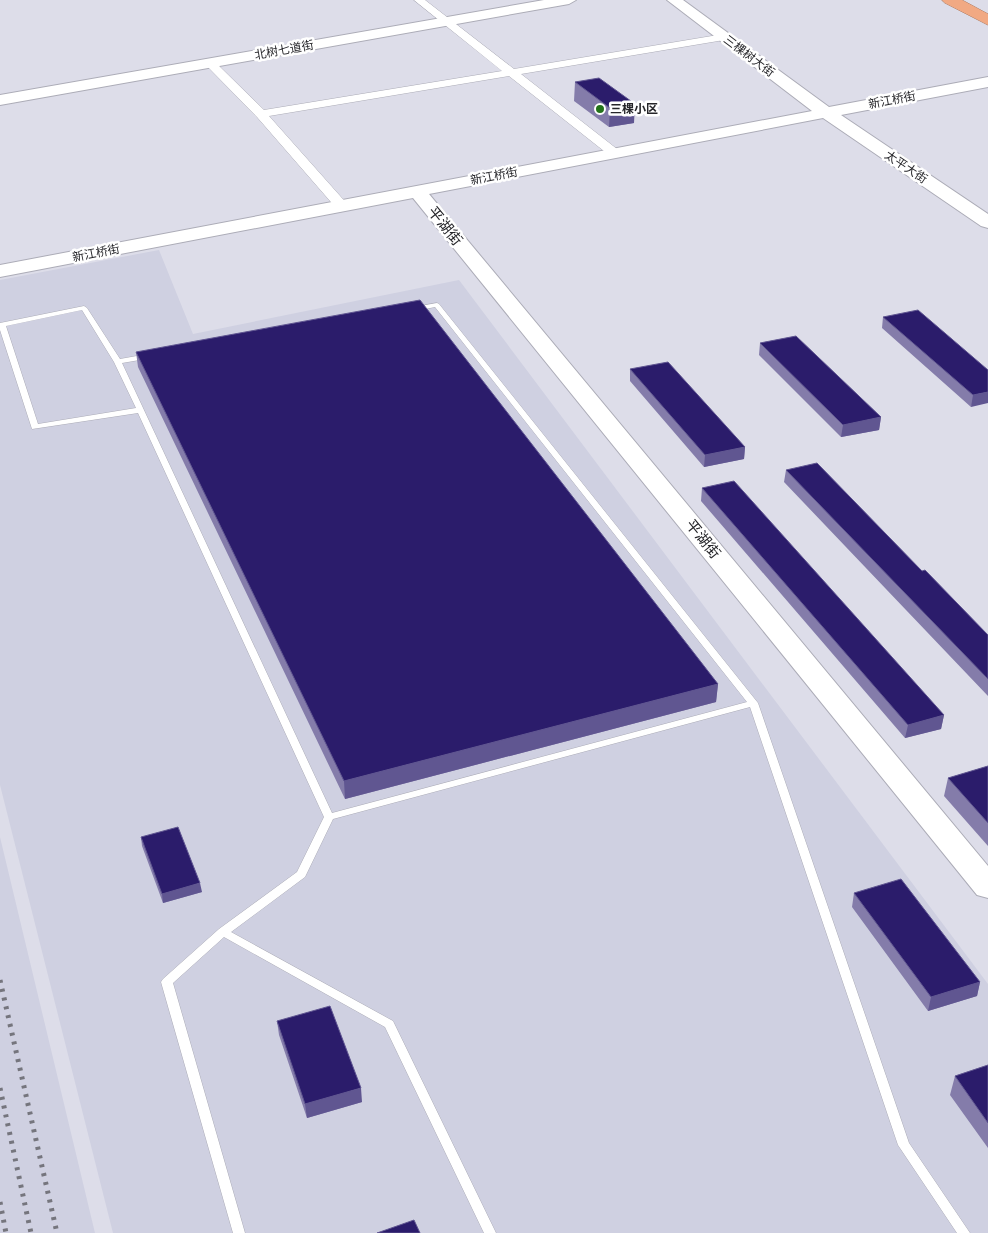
<svg xmlns="http://www.w3.org/2000/svg" width="988" height="1233" font-family="'Work Sans','Noto Sans SC',sans-serif">
<rect width="100%" height="100%" fill="#dddde9"/>
<path fill="#cfd0e1" d="M 159,250 L 193,334 L 459,280 L 988,984 L 988,1233 L 113,1233 L 0,785 L 0,280 Z
M 0,837 L 95,1233 L 0,1233 Z"/>
<g fill="none" stroke-linecap="round" stroke-linejoin="round">
<g stroke="#acacb7" stroke-width="1">
<path id="lane" d="M 437,303 L 439,304 L 758,703 L 909,1143 L 970,1233 L 957,1233 L 898,1145 L 750,707 L 333,819 L 305,877 L 231,932 L 393,1021 L 496,1233 L 484,1233 L 385,1027 L 224,937 L 173,983 L 245,1233 L 233,1233 L 161,982 L 163,979 L 219,929 L 297,872 L 324,817 L 138,413 L 32,429 L 0,330 L 0,323 L 84,306 L 87,308 L 120,359 L 148,354 L 152,356 L 151,358 L 122,363 L 332,813 L 747,702 L 435,307 L 415,311 L 412,309 L 415,307 ZM 82,310 L 114,362 L 136,408 L 38,424 L 6,326 Z"/>
</g>
<g stroke="#acacb7" stroke-width="1">
<path id="street" d="M 414,0 L 425,0 L 514,69 L 724,34 L 729,37 L 724,40 L 521,74 L 617,149 L 619,152 L 617,155 L 609,155 L 509,76 L 269,116 L 349,206 L 342,210 L 337,209 L 257,117 L 204,63 L 206,61 L 214,61 L 264,110 L 502,71 Z"/>
</g>
<g stroke="#acacb7" stroke-width="2">
<path id="secondary" d="M 544,0 L 576,0 L 569,4 L 0,105 L 0,95 Z
M 667,0 L 683,0 L 829,107 L 988,77 L 988,87 L 841,115 L 988,214 L 988,228 L 981,226 L 823,118 L 429,194 L 988,866 L 988,898 L 977,895 L 413,198 L 0,277 L 0,265 L 812,111 Z"/>
</g>
<g stroke="#aa7b64" stroke-width="1">
<path id="highway" d="M 942,0 L 962,0 L 988,14 L 988,25 L 945,3 Z"/>
</g>
<use href="#lane" fill="#fff" fill-rule="evenodd"/>
<use href="#street" fill="#fff" fill-rule="evenodd"/>
<use href="#secondary" fill="#fff" fill-rule="evenodd"/>
<use href="#highway" fill="#f1a983" fill-rule="evenodd"/>
<path stroke="#75757d" stroke-width="5" stroke-dasharray="3 6" stroke-linecap="butt" d="M 0,980 L 57,1233
M 0,1088 L 31,1233
M 0,1202 L 6,1233"/>
</g>
<path fill="#847caa" d="M 575,82 L 634,123 L 609,127 L 574,101 Z
M 883,317 L 988,370 L 971,407 L 882,328 Z
M 760,343 L 881,417 L 879,430 L 841,437 L 759,355 Z
M 136,352 L 718,684 L 716,702 L 345,799 L 138,367 Z
M 630,369 L 745,447 L 744,459 L 704,467 L 630,381 Z
M 786,470 L 922,571 L 988,635 L 988,696 L 784,482 Z
M 702,488 L 944,715 L 941,729 L 905,738 L 701,501 Z
M 988,766 L 988,846 L 944,796 L 948,778 Z
M 141,837 L 202,892 L 163,903 L 142,846 Z
M 854,893 L 980,982 L 977,996 L 928,1011 L 852,907 Z
M 277,1021 L 362,1102 L 307,1118 L 279,1035 Z
M 988,1065 L 988,1148 L 950,1095 L 955,1076 Z"/>
<path fill="#605691" d="M 635,104 L 634,123 L 609,127 L 610,108 Z
M 988,392 L 988,403 L 971,407 L 973,395 Z
M 881,417 L 879,430 L 841,437 L 843,425 Z
M 745,447 L 744,459 L 704,467 L 705,455 Z
M 718,684 L 716,702 L 345,799 L 344,781 Z
M 944,715 L 941,729 L 905,738 L 908,725 Z
M 200,883 L 202,892 L 163,903 L 162,894 Z
M 980,982 L 977,996 L 928,1011 L 931,997 Z
M 361,1088 L 362,1102 L 307,1118 L 305,1104 Z"/>
<path fill="#2b1c6b" stroke="#605691" d="M 599,78 L 635,104 L 610,108 L 575,82 Z
M 420,300 L 718,684 L 344,781 L 136,352 Z
M 918,310 L 988,370 L 988,392 L 973,395 L 883,317 Z
M 796,336 L 881,417 L 843,425 L 760,343 Z
M 668,362 L 745,447 L 705,455 L 630,369 Z
M 817,463 L 922,571 L 925,570 L 988,635 L 988,679 L 786,470 Z
M 734,481 L 944,715 L 908,725 L 702,488 Z
M 988,766 L 988,823 L 948,778 Z
M 178,827 L 200,883 L 162,894 L 141,837 Z
M 901,879 L 980,982 L 931,997 L 854,893 Z
M 330,1006 L 361,1088 L 305,1104 L 277,1021 Z
M 988,1065 L 988,1123 L 955,1076 Z
M 414,1220 L 420,1233 L 377,1233 Z"/>
<circle fill="#23721a" stroke="#fff" stroke-width="2" cx="600" cy="109" r="5"/>
<g text-anchor="middle" stroke-width="5" stroke-linejoin="round" paint-order="stroke">
<g font-size="12" fill="#26262a" stroke="#fff">
<text transform="translate(284 50) rotate(-10)" y="4">北树七道街</text>
<text transform="translate(749 56) rotate(37)" y="4">三棵树大街</text>
<text transform="translate(892 100) rotate(-11)" y="4">新江桥街</text>
<text transform="translate(906 167) rotate(34)" y="4">太平大街</text>
<text transform="translate(494 176) rotate(-11)" y="4">新江桥街</text>
<text transform="translate(96 253) rotate(-11)" y="4">新江桥街</text>
</g>
<g font-size="12" font-weight="bold" fill="#26262a" stroke="#fff" text-anchor="start">
<text x="610" y="113">三棵小区</text>
</g>
<g font-size="15" fill="#26262a" stroke="#fff">
<text transform="translate(445 226) rotate(51)" y="5">平湖街</text>
<text transform="translate(703 539) rotate(51)" y="5">平湖街</text>
</g>
</g>
</svg>
